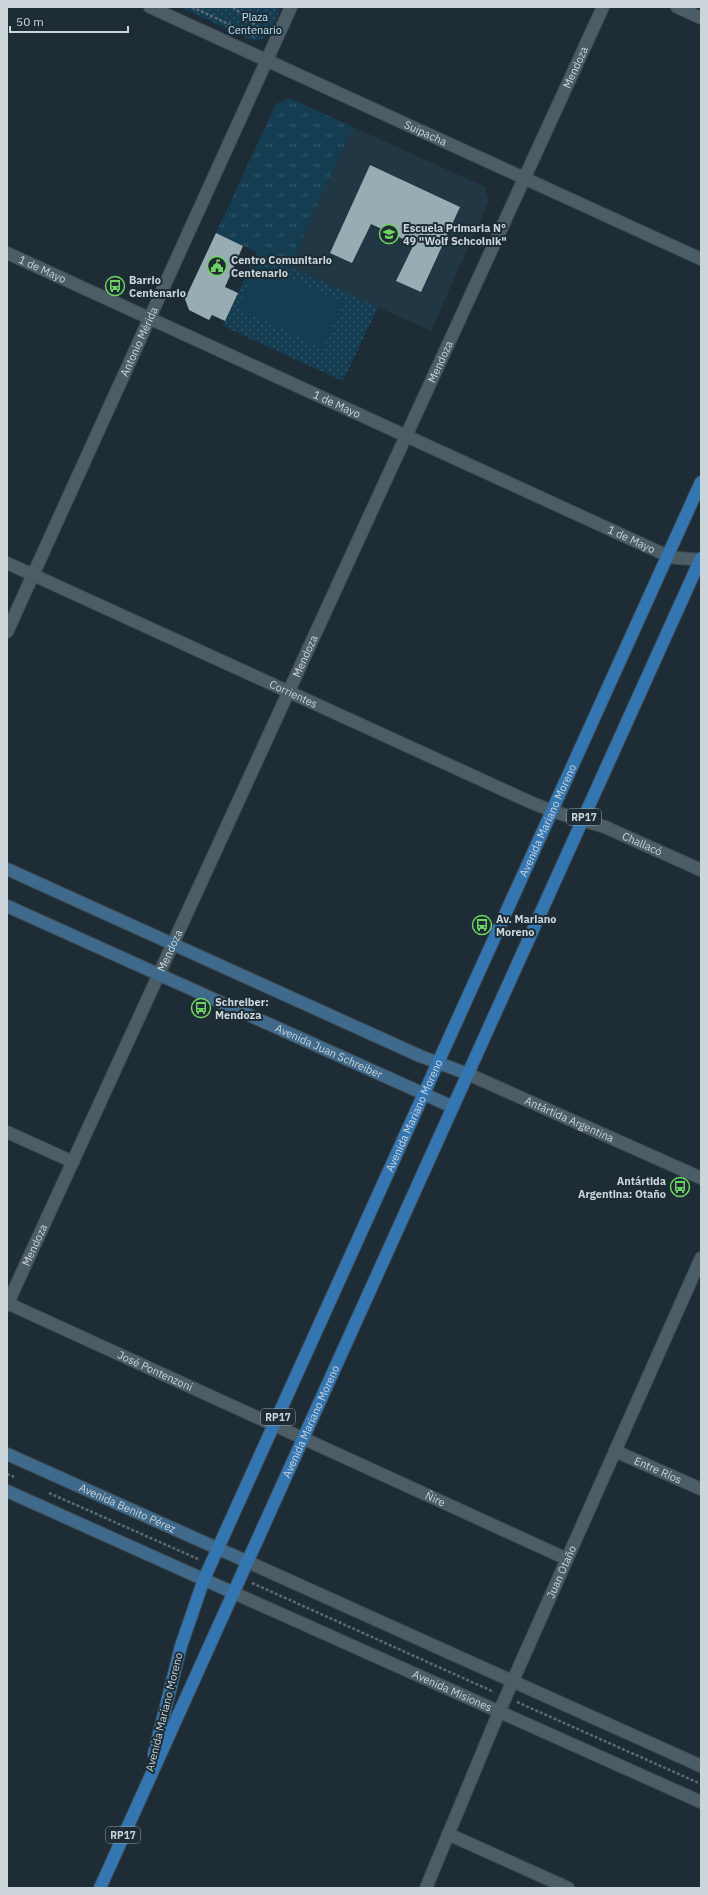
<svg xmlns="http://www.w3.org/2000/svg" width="708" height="1895" font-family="'IBM Plex Sans',sans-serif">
<defs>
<pattern id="grass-tufts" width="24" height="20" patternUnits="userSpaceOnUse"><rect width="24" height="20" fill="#153d52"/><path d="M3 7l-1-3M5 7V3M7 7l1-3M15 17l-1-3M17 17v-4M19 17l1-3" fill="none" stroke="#36586a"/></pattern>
<pattern id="park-dots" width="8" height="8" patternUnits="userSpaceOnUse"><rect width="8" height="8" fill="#153d52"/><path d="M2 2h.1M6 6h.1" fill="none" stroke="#36586a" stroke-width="1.8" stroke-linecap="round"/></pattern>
</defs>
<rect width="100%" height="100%" fill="#1d2c35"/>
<path fill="#213743" d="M 353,127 L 485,187 L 489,201 L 431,331 L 289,267 Z"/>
<path fill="url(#grass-tufts)" d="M 289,98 L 353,127 L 289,267 L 216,233 L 276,104 Z"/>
<path fill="url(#park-dots)" d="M 180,7 L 281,7 C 274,21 269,46 249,39 Z
M 257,252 L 378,307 L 343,381 L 223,326 Z"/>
<path fill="#153d52" d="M 258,263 L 344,302 L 323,348 L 238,309 Z"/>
<path fill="#98adb3" d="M 370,165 L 460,207 L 421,292 L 396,281 L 414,244 L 371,224 L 352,263 L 330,253 Z
M 216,233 L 243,246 L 225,287 L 238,293 L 225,321 L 212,315 L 209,320 L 189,310 L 185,299 Z"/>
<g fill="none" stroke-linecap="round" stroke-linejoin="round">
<g stroke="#3d4a51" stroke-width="14">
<g id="minor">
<path id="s1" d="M 150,7 L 701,259"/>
<path d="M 677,7 L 701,18"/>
<path d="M 668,556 C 679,560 690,557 701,561"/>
<path id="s2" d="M 7,563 L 530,802 L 552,811 L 605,827 L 701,870"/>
<path id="s3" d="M 7,632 L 291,7"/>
<path d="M 7,1132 L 73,1162"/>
<path id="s4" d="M 7,1303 L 567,1559"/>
<path id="s5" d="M 7,1305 L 603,7"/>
<path id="s6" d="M 615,1451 L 701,1489"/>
<path d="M 448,1834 L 568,1888"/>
<path id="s7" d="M 426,1888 L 499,1712 L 701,1258"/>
</g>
</g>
<g stroke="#3d4a51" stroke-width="14">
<g id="tertiary">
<path id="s8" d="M 7,253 L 668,556"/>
<path id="s9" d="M 468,1074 L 701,1178"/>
<path d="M 248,1562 L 701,1766"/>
<path id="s10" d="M 234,1593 L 701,1802"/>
</g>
</g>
<g stroke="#3d4a51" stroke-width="14">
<g id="secondary">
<path d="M 7,869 L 420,1056 L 468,1074"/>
<path id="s11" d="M 7,906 L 453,1107"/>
<path id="s12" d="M 7,1454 L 248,1562"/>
<path d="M 7,1491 L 234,1593"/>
</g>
</g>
<g stroke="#3d4a51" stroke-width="14">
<g id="primary">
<path id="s13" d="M 154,1754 L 181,1646 L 204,1579 L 701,482"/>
<path id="s14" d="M 100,1888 L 701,558"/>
</g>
</g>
<path stroke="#5d6b72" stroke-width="2.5" stroke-dasharray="3 2" stroke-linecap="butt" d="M 192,7 L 254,36 L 264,32
M 233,7 L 264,32
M 7,1474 L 14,1477
M 49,1493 L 198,1559
M 252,1583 L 494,1692
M 517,1702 L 701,1784"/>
<use href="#minor" stroke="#4c5d66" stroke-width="12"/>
<use href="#tertiary" stroke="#4c5d66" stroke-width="12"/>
<use href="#secondary" stroke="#406a8c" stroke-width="12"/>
<use href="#primary" stroke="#3376b2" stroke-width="12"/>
</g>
<defs>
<g id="school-ring" transform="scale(1)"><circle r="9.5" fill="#1d2c35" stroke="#6ed360" stroke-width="1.5"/><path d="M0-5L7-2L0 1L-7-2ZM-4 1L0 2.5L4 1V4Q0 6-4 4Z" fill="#6ed360"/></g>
<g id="civic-ring" transform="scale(1)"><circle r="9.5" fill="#1d2c35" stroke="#6ed360" stroke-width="1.5"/><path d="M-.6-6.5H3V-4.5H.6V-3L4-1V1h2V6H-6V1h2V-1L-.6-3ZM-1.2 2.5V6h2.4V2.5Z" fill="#6ed360"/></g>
<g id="bus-ring" transform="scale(1)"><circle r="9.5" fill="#1d2c35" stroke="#6ed360" stroke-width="1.5"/><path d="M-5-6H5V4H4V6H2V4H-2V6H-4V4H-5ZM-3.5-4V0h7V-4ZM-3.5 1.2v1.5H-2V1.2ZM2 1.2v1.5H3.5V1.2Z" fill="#6ed360"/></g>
</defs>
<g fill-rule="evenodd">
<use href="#school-ring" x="389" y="234"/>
<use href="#civic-ring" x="217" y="266"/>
<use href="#bus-ring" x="115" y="286"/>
<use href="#bus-ring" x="482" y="925"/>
<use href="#bus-ring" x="201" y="1008"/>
<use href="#bus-ring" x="680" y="1187"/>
</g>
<g text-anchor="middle" stroke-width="4" stroke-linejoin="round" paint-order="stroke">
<g fill="#1d2c35" stroke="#97a2a8" stroke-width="1">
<rect x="567" y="809" width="34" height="16" rx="3"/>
<rect x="261" y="1409" width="34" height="16" rx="3"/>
<rect x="106" y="1827" width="34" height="16" rx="3"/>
</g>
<g font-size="10" font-weight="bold" fill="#cbd5da">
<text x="584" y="821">RP17</text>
<text x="278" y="1421">RP17</text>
<text x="123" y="1839">RP17</text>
</g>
<g font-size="11" fill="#bae5fe" stroke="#1d2c35">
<text x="255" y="21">Plaza<tspan x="255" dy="13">Centenario</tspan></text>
</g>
<g font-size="11" fill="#cbd5da" stroke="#1d2c35">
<text dy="4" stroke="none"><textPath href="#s5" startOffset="1362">Mendoza</textPath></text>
<text dy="4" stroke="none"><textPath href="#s1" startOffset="303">Suipacha</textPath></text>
<text dy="4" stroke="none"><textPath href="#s8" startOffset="39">1 de Mayo</textPath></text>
<text dy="4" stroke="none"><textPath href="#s3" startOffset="319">Antonio Mérida</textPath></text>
<text dy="4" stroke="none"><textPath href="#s5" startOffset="1038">Mendoza</textPath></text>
<text dy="4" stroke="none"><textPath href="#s8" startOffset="363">1 de Mayo</textPath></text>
<text dy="4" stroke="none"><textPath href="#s8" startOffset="687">1 de Mayo</textPath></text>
<text dy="4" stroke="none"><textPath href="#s5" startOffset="714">Mendoza</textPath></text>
<text dy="4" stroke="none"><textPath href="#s2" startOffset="315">Corrientes</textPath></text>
<text dy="4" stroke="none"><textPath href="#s13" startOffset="1015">Avenida Mariano Moreno</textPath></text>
<text dy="4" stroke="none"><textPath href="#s2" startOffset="695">Challacó</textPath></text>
<text dy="4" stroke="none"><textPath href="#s5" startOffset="390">Mendoza</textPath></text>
<text dy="4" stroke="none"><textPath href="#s11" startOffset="353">Avenida Juan Schreiber</textPath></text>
<text dy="4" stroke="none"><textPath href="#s13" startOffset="691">Avenida Mariano Moreno</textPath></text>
<text dy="4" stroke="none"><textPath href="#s9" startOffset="111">Antártida Argentina</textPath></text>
<text dy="4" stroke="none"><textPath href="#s5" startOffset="66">Mendoza</textPath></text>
<text dy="4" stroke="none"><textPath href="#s4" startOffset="163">José Pontenzoni</textPath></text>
<text dy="4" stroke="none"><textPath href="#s14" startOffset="512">Avenida Mariano Moreno</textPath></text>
<text dy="4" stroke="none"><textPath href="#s6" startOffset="47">Entre Ríos</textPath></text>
<text dy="4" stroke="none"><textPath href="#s4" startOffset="471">Ñire</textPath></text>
<text dy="4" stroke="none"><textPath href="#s12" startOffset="132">Avenida Benito Pérez</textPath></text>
<text dy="4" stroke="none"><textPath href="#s7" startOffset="344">Juan Otaño</textPath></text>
<text dy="4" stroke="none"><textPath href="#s10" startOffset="239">Avenida Misiones</textPath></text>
<text transform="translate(164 1712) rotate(-76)" y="4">Avenida Mariano Moreno</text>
</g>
<g font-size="11" font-weight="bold" fill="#cbd5da" stroke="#1d2c35" text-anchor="start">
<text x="403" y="232">Escuela Primaria N°<tspan x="403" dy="13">49 "Wolf Schcolnik"</tspan></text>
<text x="231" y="264">Centro Comunitario<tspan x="231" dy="13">Centenario</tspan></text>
<text x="129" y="284">Barrio<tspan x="129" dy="13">Centenario</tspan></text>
<text x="496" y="923">Av. Mariano<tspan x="496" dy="13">Moreno</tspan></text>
<text x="215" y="1006">Schreiber:<tspan x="215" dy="13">Mendoza</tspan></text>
<text x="666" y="1185" text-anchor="end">Antártida<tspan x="666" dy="13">Argentina: Otaño</tspan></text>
</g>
</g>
<rect width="708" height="1895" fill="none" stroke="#cbd5da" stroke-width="16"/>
<path d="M10 26v6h118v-6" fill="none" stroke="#cbd5da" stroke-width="2"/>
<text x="16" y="26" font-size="12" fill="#cbd5da" stroke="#1d2c35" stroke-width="3" paint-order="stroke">50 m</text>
</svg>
